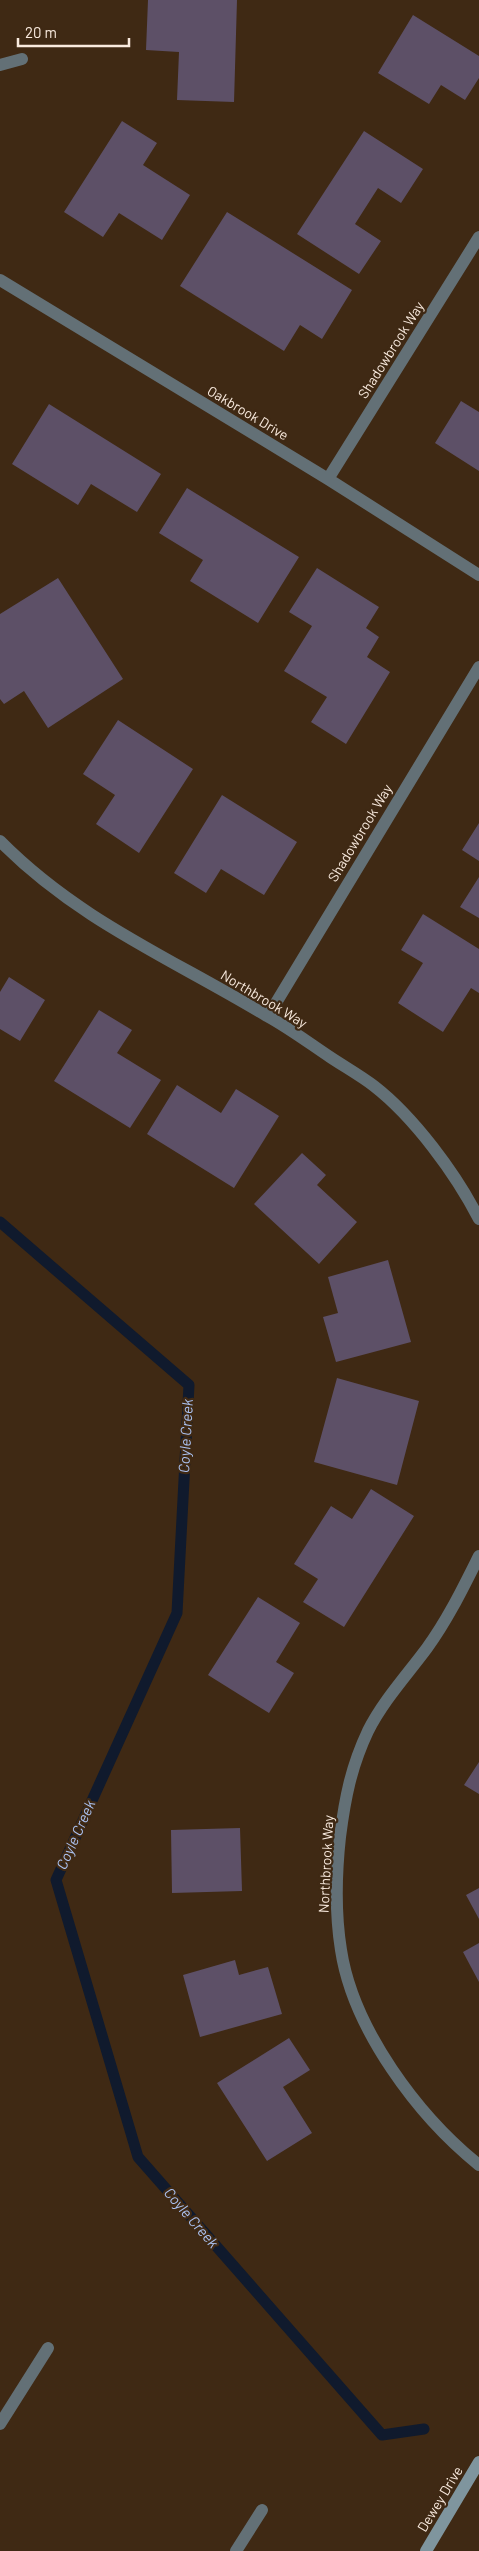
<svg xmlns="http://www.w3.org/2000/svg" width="479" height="2551" font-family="Barlow,sans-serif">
<rect width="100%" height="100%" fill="#3f2914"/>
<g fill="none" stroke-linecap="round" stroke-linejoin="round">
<path stroke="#101a2d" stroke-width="11" d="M 0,1222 L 189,1385 L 177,1613 L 56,1880 L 138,2157 L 382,2435 L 424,2429"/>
</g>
<path fill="#5d5067" d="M 148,0 L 237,0 L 234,102 L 177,100 L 179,52 L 146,50 Z
M 413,15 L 479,56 L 479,78 L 465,100 L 441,85 L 429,104 L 378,73 Z
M 122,121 L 157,143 L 143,165 L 190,195 L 162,240 L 119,213 L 103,237 L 64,212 Z
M 364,131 L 423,169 L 401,203 L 378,188 L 355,224 L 381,241 L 359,274 L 297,234 Z
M 227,212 L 352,290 L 322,339 L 300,325 L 284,351 L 180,286 Z
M 461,401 L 479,412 L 479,471 L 435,443 Z
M 49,404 L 161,474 L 137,512 L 91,484 L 78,505 L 12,464 Z
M 187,488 L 299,557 L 258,623 L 190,581 L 203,560 L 159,533 Z
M 317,568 L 379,607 L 366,628 L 379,637 L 367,657 L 390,672 L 346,744 L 311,722 L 327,697 L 284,671 L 312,626 L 289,612 Z
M 58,578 L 123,679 L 48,728 L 24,691 L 4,704 L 0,699 L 0,614 Z
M 118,720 L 193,769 L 139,853 L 96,824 L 115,795 L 83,774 Z
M 222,795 L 297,842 L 264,895 L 221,869 L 206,893 L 174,873 Z
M 479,823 L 479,861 L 462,850 Z
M 479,877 L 479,918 L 460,907 Z
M 423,914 L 479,949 L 479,993 L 471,988 L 443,1032 L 398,1003 L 423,963 L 401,950 Z
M 9,977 L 45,1000 L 20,1041 L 0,1029 L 0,992 Z
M 99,1010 L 132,1030 L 117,1053 L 161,1080 L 130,1128 L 54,1081 Z
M 177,1085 L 221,1113 L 236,1089 L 279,1116 L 234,1188 L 147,1134 Z
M 302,1153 L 326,1175 L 317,1185 L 357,1222 L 319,1264 L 254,1204 Z
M 388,1260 L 411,1342 L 336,1362 L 323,1317 L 338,1313 L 328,1277 Z
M 337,1378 L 419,1401 L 397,1485 L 314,1462 Z
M 371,1489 L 414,1516 L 344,1627 L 303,1602 L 318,1579 L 294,1564 L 331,1506 L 352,1519 Z
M 258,1597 L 300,1623 L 276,1662 L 294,1673 L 269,1713 L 208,1675 Z
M 479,1762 L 479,1794 L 464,1785 Z
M 240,1828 L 242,1891 L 172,1893 L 171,1830 Z
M 479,1888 L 479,1919 L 466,1895 Z
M 479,1943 L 479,1982 L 463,1952 Z
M 235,1960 L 239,1975 L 268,1967 L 282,2014 L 200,2037 L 183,1975 Z
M 289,2038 L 310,2070 L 283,2087 L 312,2133 L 267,2161 L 217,2083 Z"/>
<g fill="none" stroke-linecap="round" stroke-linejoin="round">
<path stroke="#637076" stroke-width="12" d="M 0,2424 L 48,2348
M 236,2551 L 262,2510"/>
<path stroke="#637076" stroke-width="12" d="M 0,65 L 22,59
M 0,280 L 328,479 L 479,575
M 328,479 L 479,237
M 0,841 C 79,921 173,959 267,1016 C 289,1028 309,1043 330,1057 C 345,1067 361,1076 374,1086 C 414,1117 456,1174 479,1219
M 268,1016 L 479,667
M 479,1556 C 463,1588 448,1619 427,1648 C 407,1675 383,1701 368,1731 C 351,1767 345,1798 340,1837 C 336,1874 335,1913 341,1950 C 353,2029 418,2116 479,2165"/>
<path stroke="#7f959e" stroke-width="12" d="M 426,2551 L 479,2462"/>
</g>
<g text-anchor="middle" stroke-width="4.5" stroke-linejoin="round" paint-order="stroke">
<g font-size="14" fill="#f9eade" stroke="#3f2914">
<text transform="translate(391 350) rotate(-58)" y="5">Shadowbrook Way</text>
<text transform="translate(248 413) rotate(31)" y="5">Oakbrook Drive</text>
<text transform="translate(360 833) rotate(-59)" y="5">Shadowbrook Way</text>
<text transform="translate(264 999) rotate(31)" y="5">Northbrook Way</text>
<text transform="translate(326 1864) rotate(-87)" y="5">Northbrook Way</text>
<text transform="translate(440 2499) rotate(-59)" y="5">Dewey Drive</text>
</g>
<g font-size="15" font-style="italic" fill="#abc2f1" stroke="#3f2914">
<text transform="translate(186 1436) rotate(-87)" y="5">Coyle Creek</text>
<text transform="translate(76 1835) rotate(-66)" y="5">Coyle Creek</text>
<text transform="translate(191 2218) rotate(49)" y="5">Coyle Creek</text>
</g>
</g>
<path d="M18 38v8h111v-8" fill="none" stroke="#f9eade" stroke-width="2.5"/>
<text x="25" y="38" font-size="15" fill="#f9eade" stroke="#3f2914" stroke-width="4" paint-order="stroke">20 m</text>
</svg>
